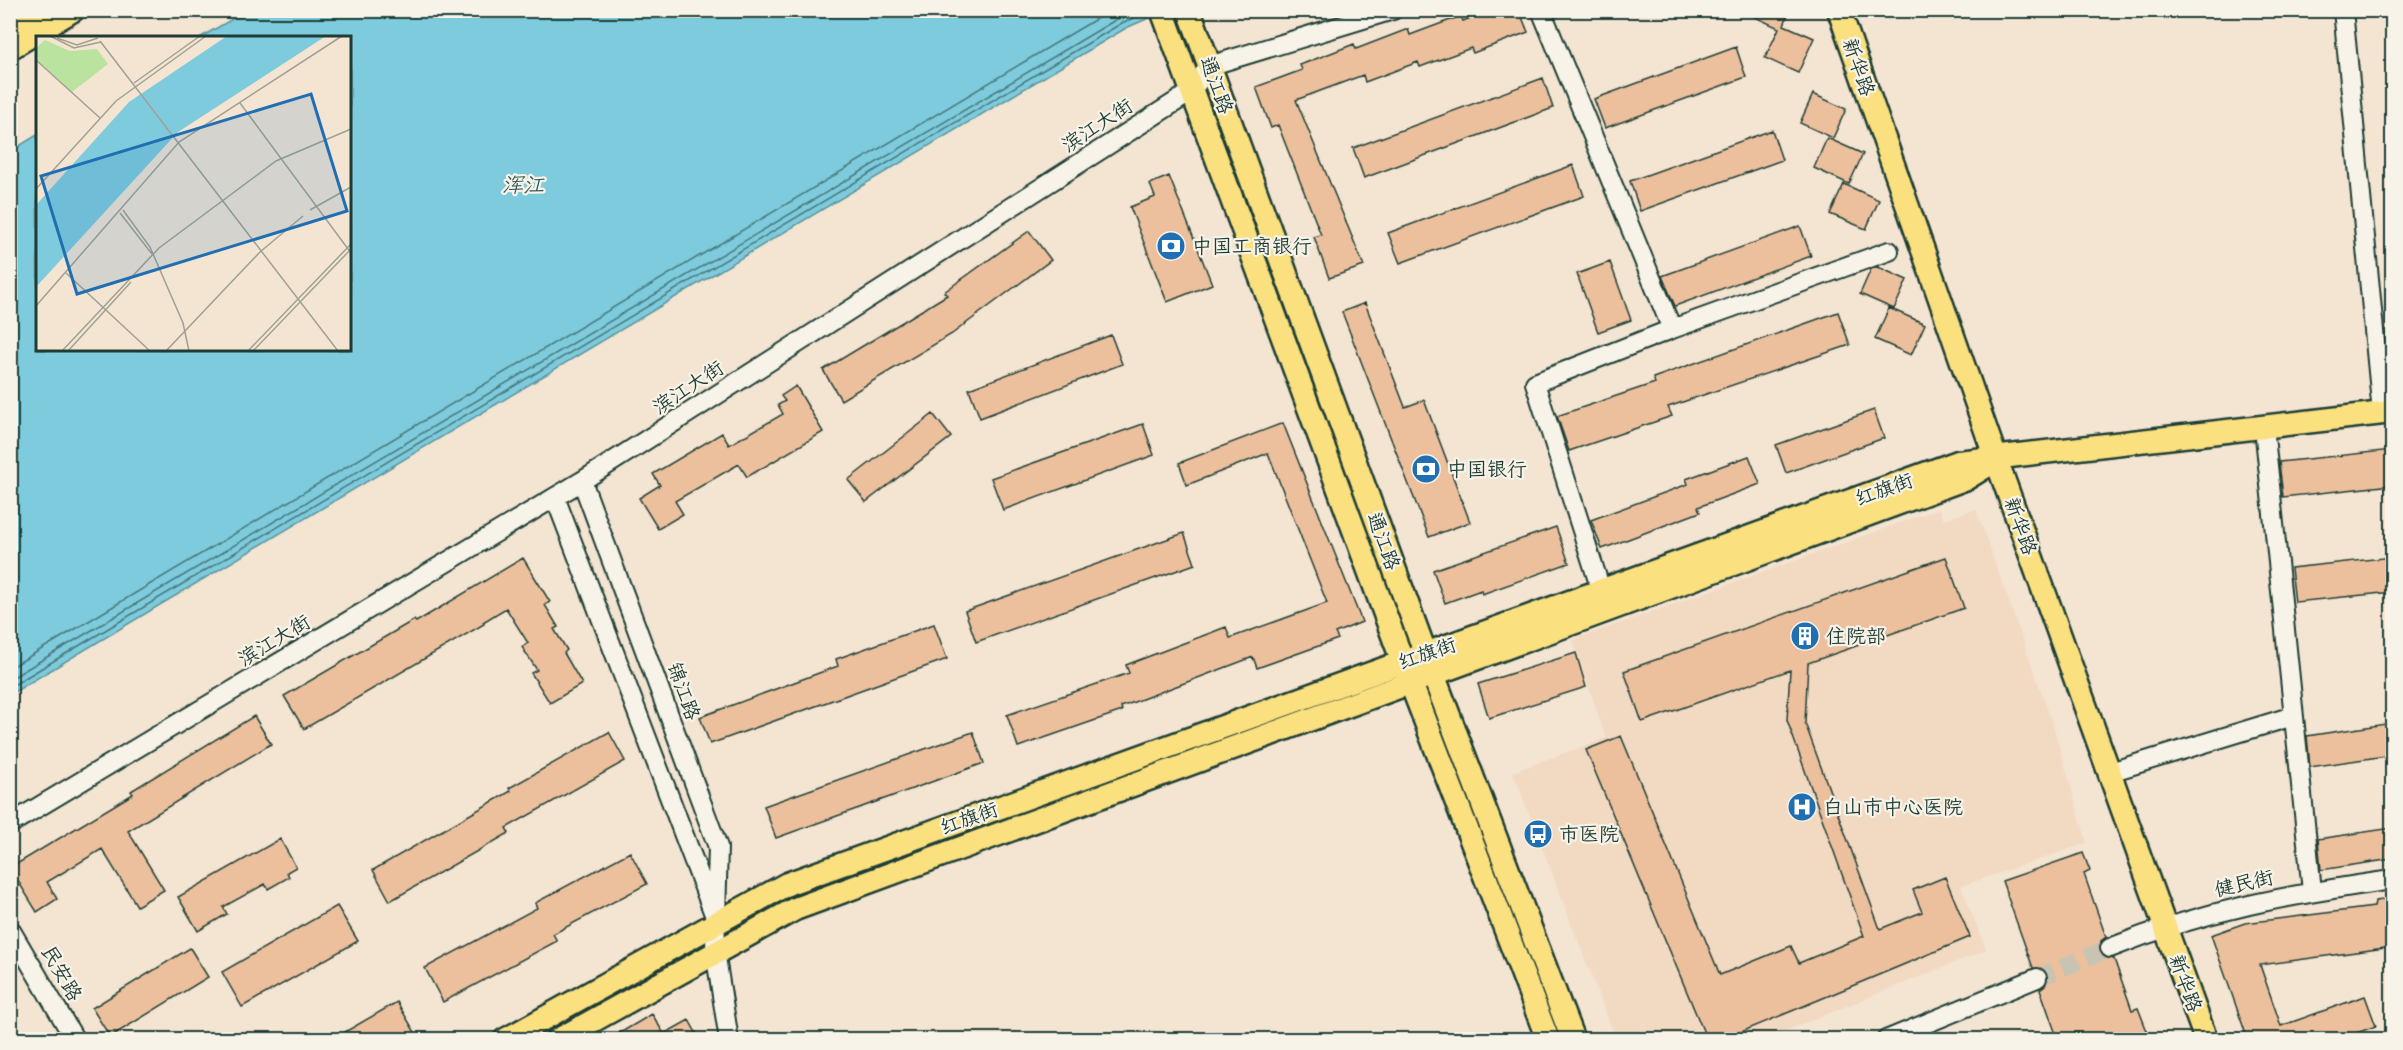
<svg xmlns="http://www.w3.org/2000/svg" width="2403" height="1050" font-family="Itim,'LXGW WenKai TC',sans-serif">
<rect width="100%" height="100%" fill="#f4e4d2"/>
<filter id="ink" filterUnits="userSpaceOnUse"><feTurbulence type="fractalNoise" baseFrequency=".0167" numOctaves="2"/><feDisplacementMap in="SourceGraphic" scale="12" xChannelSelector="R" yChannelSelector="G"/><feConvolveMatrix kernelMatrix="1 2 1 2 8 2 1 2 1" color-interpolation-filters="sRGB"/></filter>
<g filter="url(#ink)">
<path fill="#f2d9c2" d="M 1939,509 L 1943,520 L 1976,509 L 2053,725 L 2087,843 L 1961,886 L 1986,950 L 1765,1039 L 1616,1039 L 1513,772 L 1606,738 L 1573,640 Z"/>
<path fill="#7ecbdd" stroke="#589299" stroke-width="1.5" d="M 246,11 L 1165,11 L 1126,28 L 11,694 L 11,151 L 37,135 L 38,350 L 350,350 L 350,38 L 201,37 Z"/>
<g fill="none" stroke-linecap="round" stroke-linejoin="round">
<path stroke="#457678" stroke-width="1.5" d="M 10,668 L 1111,10
M 10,679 L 1132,10
M 10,687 L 1122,23 L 1150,11"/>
</g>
<path fill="#edc09d" stroke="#1f3d34" stroke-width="1.5" d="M 1491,10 L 1519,10 L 1528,32 L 1473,53 L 1471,48 L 1420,67 L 1418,62 L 1365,82 L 1363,75 L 1296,100 L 1364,266 L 1329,278 L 1314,237 L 1321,235 L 1278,125 L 1271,128 L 1256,87 L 1302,70 L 1300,65 L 1354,44 L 1356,49 L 1408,29 L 1410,35 L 1461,16 L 1463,21 Z
M 1740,10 L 1790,10 L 1784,25 L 1814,38 L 1798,73 L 1765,58 L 1779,28 Z
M 1736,47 L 1746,77 L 1605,128 L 1594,99 Z
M 1543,78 L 1553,108 L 1364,178 L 1353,148 Z
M 1813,94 L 1846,109 L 1833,138 L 1800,123 Z
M 1772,130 L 1782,160 L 1640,211 L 1630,181 Z
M 1827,138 L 1863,154 L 1849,184 L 1814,168 Z
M 1573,165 L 1584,196 L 1400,263 L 1388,233 Z
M 1169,176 L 1212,284 L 1167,302 L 1130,207 L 1155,197 L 1150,184 Z
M 1844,184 L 1879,200 L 1866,229 L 1830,214 Z
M 1800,226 L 1811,256 L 1675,306 L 1662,276 Z
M 1029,231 L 1051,260 L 952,334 L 841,400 L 823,370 L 947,295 L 944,292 Z
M 1610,262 L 1631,320 L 1598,332 L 1577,274 Z
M 1878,267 L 1907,280 L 1894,309 L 1860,294 L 1871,269 Z
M 1365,303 L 1405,407 L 1424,400 L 1470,522 L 1429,537 L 1342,312 Z
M 1889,308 L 1925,324 L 1911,355 L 1875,339 Z
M 1838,312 L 1850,345 L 1668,407 L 1672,416 L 1569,451 L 1557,416 L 1655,383 L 1653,378 Z
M 1111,335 L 1122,364 L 980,418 L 969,389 Z
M 796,386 L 823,432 L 747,477 L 739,464 L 675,501 L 683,514 L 658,529 L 639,498 L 660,485 L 653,474 L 722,433 L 729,445 L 783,414 L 778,405 L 785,401 L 781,396 Z
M 1874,410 L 1884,438 L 1786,473 L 1776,445 Z
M 933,414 L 951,437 L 866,502 L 848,480 Z
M 1283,423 L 1362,622 L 1335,633 L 1338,639 L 1257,668 L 1253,657 L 1121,707 L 1122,711 L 1018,747 L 1007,715 L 1129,673 L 1126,665 L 1226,627 L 1230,638 L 1327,603 L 1268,453 L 1187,485 L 1179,463 Z
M 1143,424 L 1154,455 L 1003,510 L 991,478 Z
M 2392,450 L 2392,485 L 2283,497 L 2279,462 Z
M 1749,456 L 1760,484 L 1698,507 L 1700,512 L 1602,549 L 1591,520 L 1688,484 L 1686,479 Z
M 1556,527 L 1569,563 L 1482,594 L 1481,590 L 1445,603 L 1433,570 Z
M 1184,533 L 1195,564 L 976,642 L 965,611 Z
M 1946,557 L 1964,608 L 1808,663 L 1805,723 L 1880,929 L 1922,912 L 1913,890 L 1945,877 L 1970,937 L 1722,1040 L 1707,1040 L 1586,750 L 1621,736 L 1720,975 L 1791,946 L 1799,963 L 1864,936 L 1787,720 L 1790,670 L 1642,722 L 1624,671 Z
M 2392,557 L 2392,592 L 2295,602 L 2291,568 Z
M 523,558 L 550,602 L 545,605 L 558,627 L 554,629 L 567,650 L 564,653 L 582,684 L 550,703 L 531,673 L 537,670 L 522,647 L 528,643 L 506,608 L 483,622 L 484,624 L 304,729 L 284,696 L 414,620 L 416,622 Z
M 934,624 L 947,659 L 710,744 L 700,717 L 838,666 L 836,659 Z
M 1576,653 L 1586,687 L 1489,718 L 1478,684 Z
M 254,716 L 271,744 L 128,831 L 164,890 L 137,906 L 102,849 L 47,882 L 57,899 L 37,912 L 10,868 L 133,794 L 131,791 Z
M 2392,723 L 2392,755 L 2310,767 L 2307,736 Z
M 609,732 L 625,761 L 506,828 L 509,833 L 390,901 L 373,870 L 511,791 L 509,788 Z
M 973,732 L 984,763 L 776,838 L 764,806 Z
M 2392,828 L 2392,859 L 2321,870 L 2318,839 Z
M 280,839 L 296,867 L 287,872 L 289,877 L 268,889 L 265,884 L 223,907 L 227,914 L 198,931 L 178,897 Z
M 630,852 L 647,884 L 553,934 L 557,941 L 443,1002 L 425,968 L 537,908 L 535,903 Z
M 2083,853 L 2090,871 L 2084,874 L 2106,937 L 2101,941 L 2099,951 L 2103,957 L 2114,959 L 2132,1010 L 2138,1008 L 2147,1031 L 2122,1040 L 2058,1040 L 2040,989 L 2046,984 L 2048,974 L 2043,969 L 2033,968 L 2002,881 Z
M 2392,899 L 2392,947 L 2260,965 L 2281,1026 L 2365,996 L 2376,1026 L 2337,1040 L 2248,1040 L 2211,935 L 2245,923 L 2374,907 L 2375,901 Z
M 337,906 L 358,941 L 242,1007 L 222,972 Z
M 190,948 L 208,977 L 110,1037 L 92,1008 Z
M 397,1002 L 416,1034 L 405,1040 L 331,1040 Z
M 652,1014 L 664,1034 L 689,1020 L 700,1040 L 608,1040 Z"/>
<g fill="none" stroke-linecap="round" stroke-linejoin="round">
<path stroke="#c9c3b2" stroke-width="18" stroke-dasharray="18 9" stroke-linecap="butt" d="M 2037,978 L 2110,948"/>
<g stroke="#1f3d34" stroke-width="22">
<path id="minor" d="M 1541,10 L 1672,329 L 1535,383 L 1601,590
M 2343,10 L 2382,413
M 1672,329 L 1889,251
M 2264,427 L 2312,891
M 582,481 L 718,847 L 715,951 L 729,1040
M 555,497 L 714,914
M 2110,772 L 2293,716
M 10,824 L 582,481 L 1191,92 L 1209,66 L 1393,10
M 10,929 L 75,1040
M 2110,948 C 2204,910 2293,894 2392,880
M 1886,1040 L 2037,978"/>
</g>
<g stroke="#1f3d34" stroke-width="27">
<path id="major" d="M 1162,10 L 1402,660 L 1548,1040
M 1189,10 L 1433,674 L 1573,1040
M 1839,10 L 1996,459 L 2206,1040
M 10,24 L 33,10
M 10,48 L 73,10
M 505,1040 L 787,884 L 1958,462 L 2392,412
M 558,1040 L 795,909 L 1967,478 L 1993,462"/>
</g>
<use href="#minor" stroke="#f7f3e8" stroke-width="18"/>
<use href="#major" stroke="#fbe080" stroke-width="22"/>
</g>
</g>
<defs>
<g id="bank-disc" transform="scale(1.5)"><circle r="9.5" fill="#1f6fb2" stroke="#f7f3e8"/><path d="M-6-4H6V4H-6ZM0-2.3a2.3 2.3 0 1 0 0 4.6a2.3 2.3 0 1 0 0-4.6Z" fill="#fff"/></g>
<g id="building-disc" transform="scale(1.5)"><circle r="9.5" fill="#1f6fb2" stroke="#f7f3e8"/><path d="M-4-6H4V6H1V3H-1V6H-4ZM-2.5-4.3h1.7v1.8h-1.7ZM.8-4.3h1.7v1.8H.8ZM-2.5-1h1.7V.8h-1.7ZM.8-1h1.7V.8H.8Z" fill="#fff"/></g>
<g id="hospital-disc" transform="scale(1.5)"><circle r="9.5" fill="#1f6fb2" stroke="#f7f3e8"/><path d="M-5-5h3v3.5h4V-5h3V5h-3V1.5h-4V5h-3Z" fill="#fff"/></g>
<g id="bus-disc" transform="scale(1.5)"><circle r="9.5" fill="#1f6fb2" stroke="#f7f3e8"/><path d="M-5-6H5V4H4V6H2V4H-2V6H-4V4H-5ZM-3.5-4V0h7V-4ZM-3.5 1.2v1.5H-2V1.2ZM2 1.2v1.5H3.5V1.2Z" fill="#fff"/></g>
</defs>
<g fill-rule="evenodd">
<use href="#bank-disc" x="1171" y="246"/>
<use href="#bank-disc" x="1426" y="469"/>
<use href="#building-disc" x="1805" y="636"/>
<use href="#hospital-disc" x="1802" y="807"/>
<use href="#bus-disc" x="1538" y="834"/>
</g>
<g text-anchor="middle" stroke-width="4.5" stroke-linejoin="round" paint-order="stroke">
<g font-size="20" fill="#1f3d34" stroke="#f7f3e8">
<text transform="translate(1859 67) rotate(71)" y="7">新华路</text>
<text transform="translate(1217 85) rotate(70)" y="7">通江路</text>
<text transform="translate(1097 125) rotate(-33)" y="7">滨江大街</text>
<text transform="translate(688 387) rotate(-33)" y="7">滨江大街</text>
<text transform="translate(1884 489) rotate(-20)" y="7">红旗街</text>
<text transform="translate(2021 526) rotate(70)" y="7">新华路</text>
<text transform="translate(1384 541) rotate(70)" y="7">通江路</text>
<text transform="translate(274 640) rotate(-31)" y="7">滨江大街</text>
<text transform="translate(1427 653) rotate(-19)" y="7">红旗街</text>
<text transform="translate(684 691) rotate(70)" y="7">锦江路</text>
<text transform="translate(969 818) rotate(-20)" y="7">红旗街</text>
<text transform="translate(2244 883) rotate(-13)" y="7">健民街</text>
<text transform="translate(62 973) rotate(60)" y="7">民安路</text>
<text transform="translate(2186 983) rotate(70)" y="7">新华路</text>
</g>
<g font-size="20" fill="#1f3d34" stroke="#f7f3e8" text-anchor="start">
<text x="1192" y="253">中国工商银行</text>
<text x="1447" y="476">中国银行</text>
<text x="1826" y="643">住院部</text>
<text x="1823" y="814">白山市中心医院</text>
<text x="1559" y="841">市医院</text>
</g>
<g font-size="21" font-style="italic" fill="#325956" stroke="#f7f3e8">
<text x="523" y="192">浑江</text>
</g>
</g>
<g transform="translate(36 36)">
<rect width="315" height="315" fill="#f4e4d2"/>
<path d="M 9,4 L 34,15 L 61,13 L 72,28 L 36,56 L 0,23 L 0,12 Z" fill="#bae3a0"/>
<path d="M 191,0 L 290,0 L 142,96 L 0,251 L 0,169 L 93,66 Z" fill="#7ecbdd"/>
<path fill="none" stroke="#9fa193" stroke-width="1.5" d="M 14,0 L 38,12 L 65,6M 21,2 L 41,9 L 62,2M 64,5 L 302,315M 0,24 L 64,82M 98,47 L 164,0M 204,67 L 315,217M 0,153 L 80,65 L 170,0M 87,174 L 114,211 L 147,287 L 153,315M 274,174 L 315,151M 84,177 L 116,218M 30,237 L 114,315M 0,270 L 143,106 L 306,0M 26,315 L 123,212 L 240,125 L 315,93M 32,315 L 95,246M 130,315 L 224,216 L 267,180M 212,315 L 315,208M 217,315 L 315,213"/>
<path fill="#1f6fb2" fill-opacity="0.15" stroke="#1f6fb2" stroke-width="3" d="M 275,58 L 311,175 L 41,258 L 5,140 Z"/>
<rect width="315" height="315" fill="none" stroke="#1f3d34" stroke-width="3"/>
</g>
<rect width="2403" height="1050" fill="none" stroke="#f7f3e8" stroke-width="36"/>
<rect x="18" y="18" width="2367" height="1014" fill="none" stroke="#1f3d34" stroke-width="2" filter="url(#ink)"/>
</svg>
